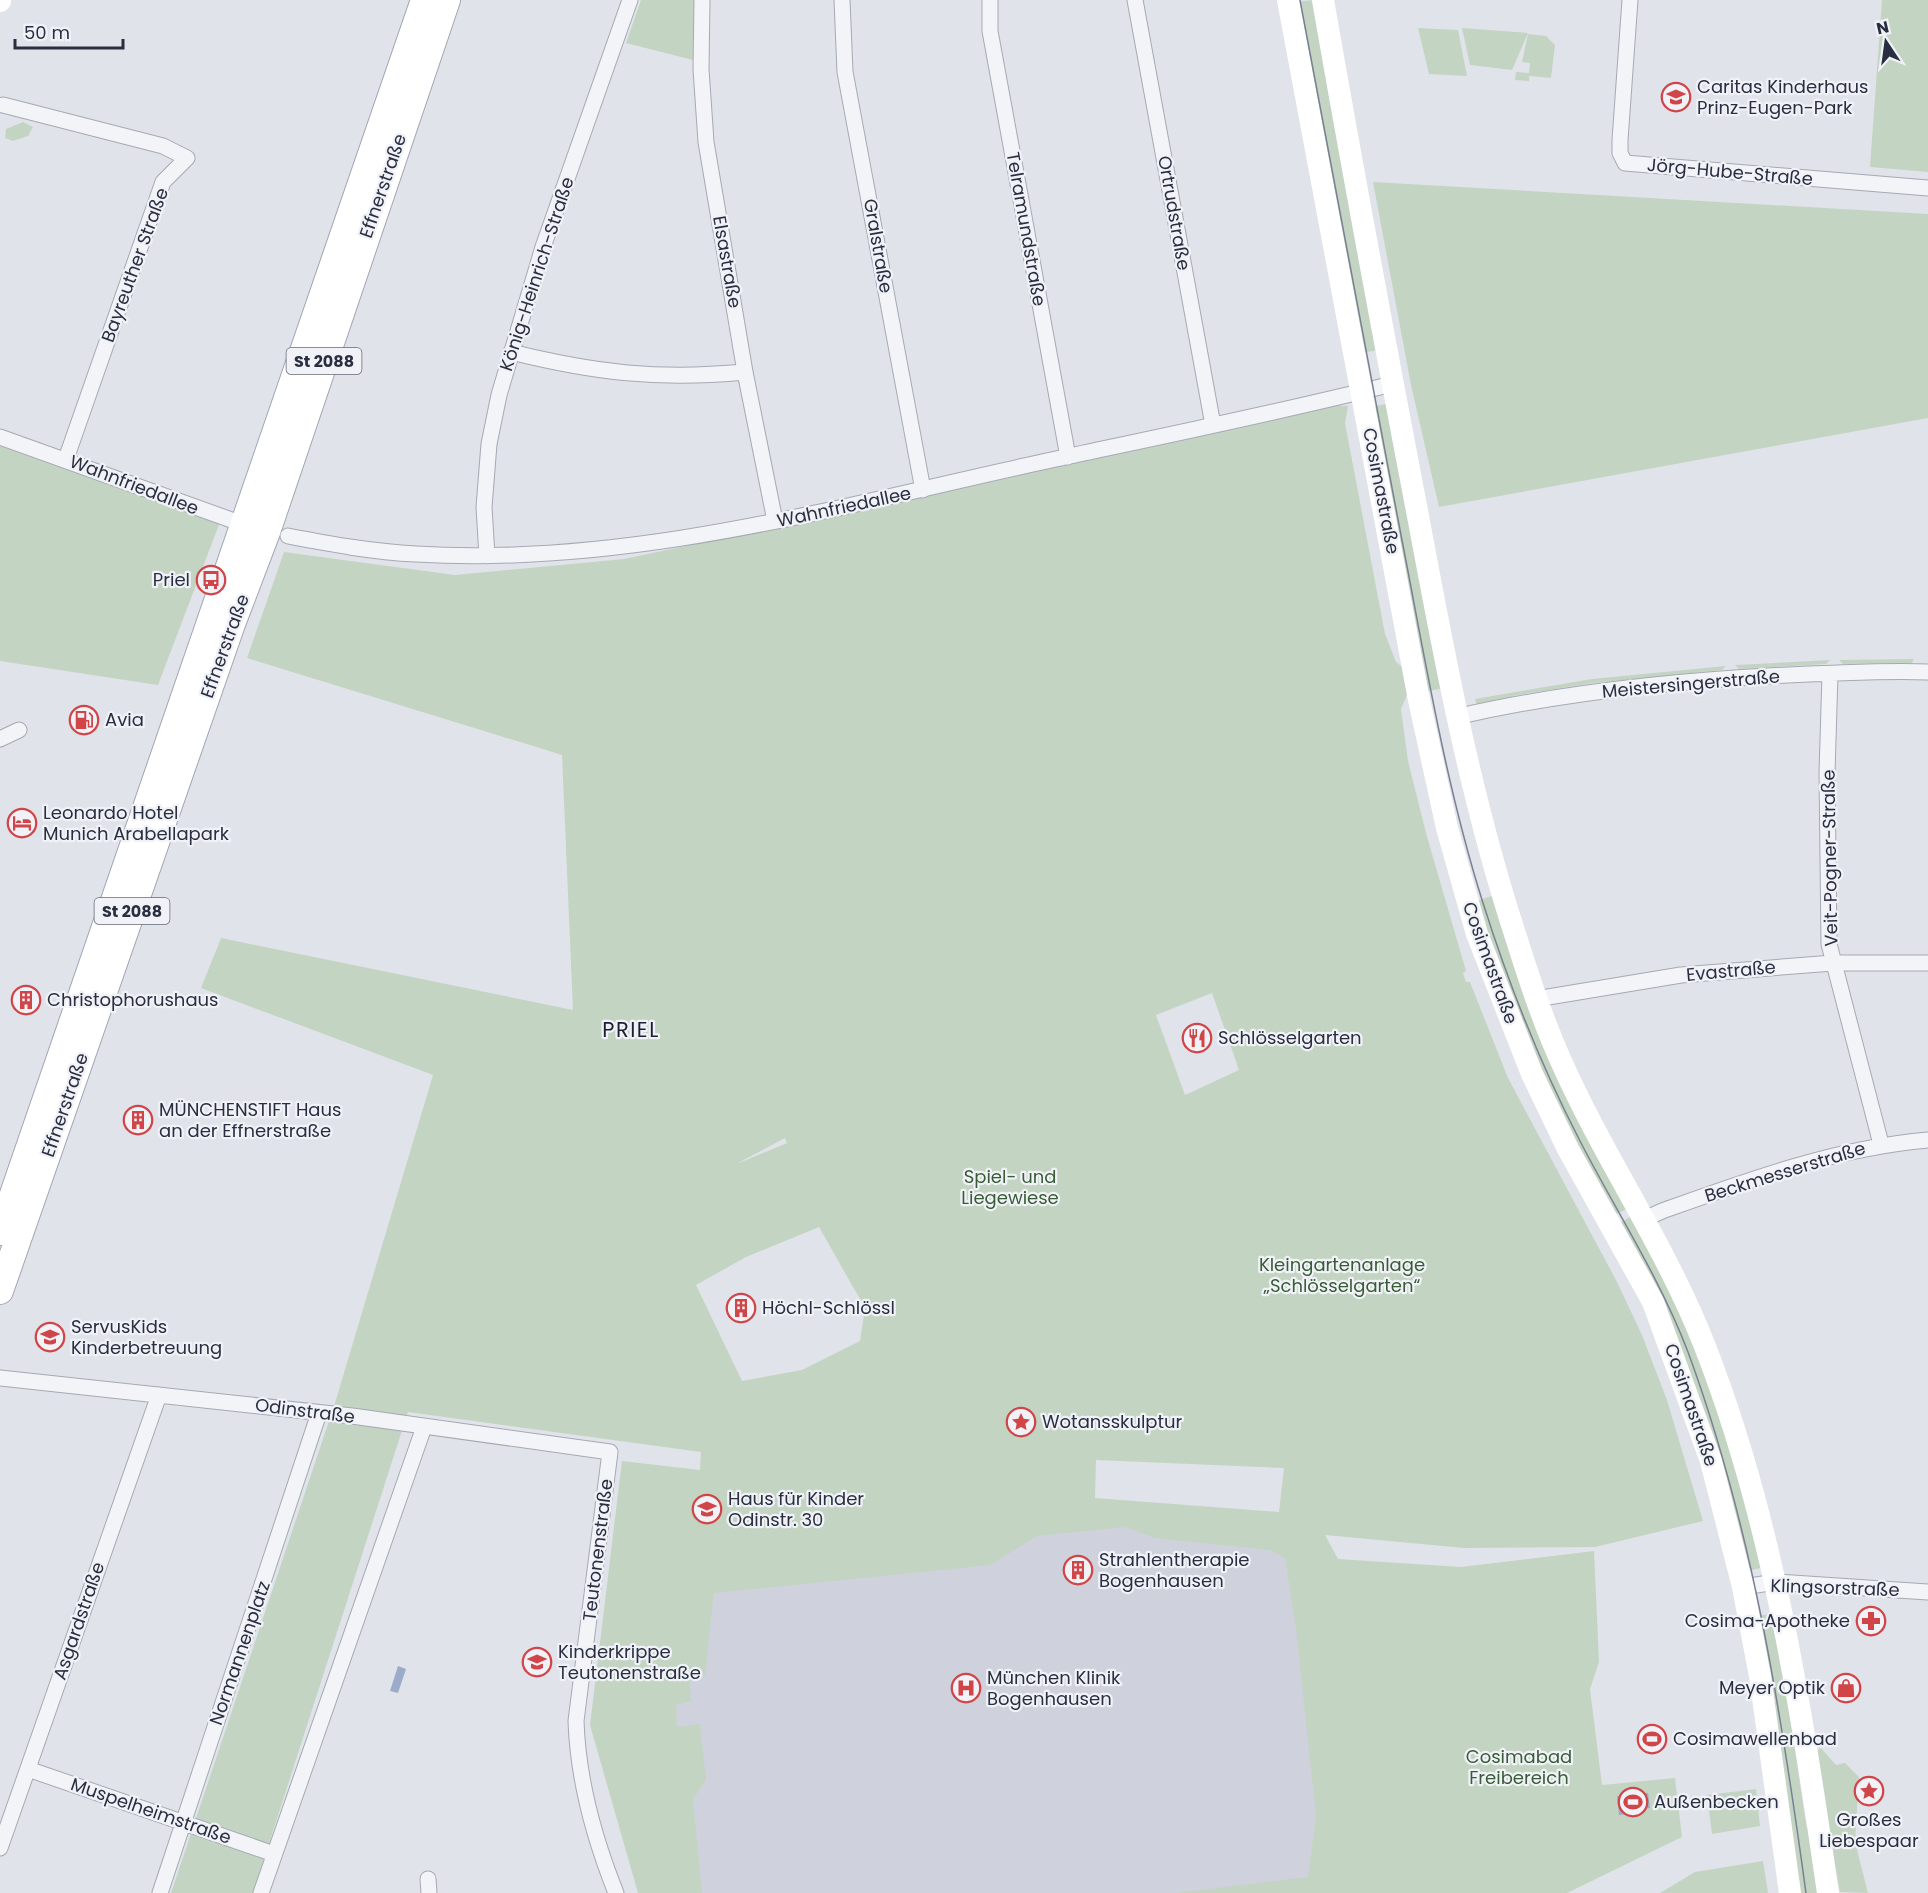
<svg xmlns="http://www.w3.org/2000/svg" width="1928" height="1893" font-family="Poppins,sans-serif">
<rect width="100%" height="100%" fill="#e1e3ea"/>
<path fill="#cfd2dc" d="M 896,1491 L 1304,1544 L 1328,1779 L 1313,1893 L 647,1893 L 682,1575 Z"/>
<path fill="#c4d4c2" fill-rule="evenodd" d="M 641,0 L 695,0 L 693,60 L 626,43 Z
M 1315,0 L 1329,97 L 1380,350 L 1360,353 L 1294,2 Z
M 1882,0 L 1928,0 L 1928,172 L 1870,167 Z
M 1418,28 L 1458,30 L 1467,76 L 1429,74 Z
M 1462,28 L 1528,33 L 1512,70 L 1470,65 Z
M 1528,34 L 1546,36 L 1555,45 L 1551,78 L 1529,76 L 1529,81 L 1515,80 L 1516,72 L 1529,73 L 1530,63 L 1522,62 Z
M 23,122 L 33,127 L 28,136 L 13,141 L 5,138 L 6,129 Z
M 1373,182 L 1928,214 L 1928,418 L 1439,507 L 1411,385 Z
M 1391,403 L 1445,688 L 1423,692 L 1370,407 Z
M 1329,405 L 1348,406 L 1345,423 L 1385,634 L 1396,662 L 1408,671 L 1412,683 L 1401,709 L 1408,761 L 1426,833 L 1466,971 L 1463,973 L 1466,982 L 1470,982 L 1508,1078 L 1617,1282 L 1642,1335 L 1667,1400 L 1703,1521 L 1595,1547 L 1464,1548 L 1325,1535 L 1338,1559 L 1461,1567 L 1594,1551 L 1599,1662 L 1590,1689 L 1602,1785 L 1675,1778 L 1682,1837 L 1567,1893 L 1176,1893 L 1308,1877 L 1316,1816 L 1296,1628 L 1285,1558 L 1270,1550 L 1154,1538 L 1125,1527 L 1037,1536 L 990,1565 L 714,1593 L 705,1675 L 689,1676 L 691,1701 L 676,1705 L 677,1727 L 700,1724 L 706,1780 L 693,1799 L 702,1893 L 638,1893 L 590,1725 L 622,1461 L 700,1470 L 701,1452 L 408,1412 L 253,1893 L 171,1893 L 335,1403 L 433,1075 L 201,988 L 221,938 L 573,1010 L 562,755 L 247,658 L 284,552 L 455,575 L 624,559 L 937,493 L 945,489 ZM 1212,993 L 1239,1070 L 1185,1095 L 1156,1015 ZM 785,1138 L 787,1143 L 739,1163 L 740,1162 ZM 819,1227 L 865,1308 L 860,1341 L 802,1370 L 742,1381 L 696,1285 L 746,1257 ZM 1096,1460 L 1284,1468 L 1279,1512 L 1095,1498 Z
M 0,440 L 220,522 L 158,685 L 0,661 Z
M 1914,659 L 1912,663 L 1843,664 L 1839,660 Z
M 1830,660 L 1826,664 L 1739,669 L 1735,665 Z
M 1726,666 L 1722,670 L 1593,683 L 1512,696 L 1510,701 L 1477,706 L 1475,699 L 1592,679 Z
M 1498,894 L 1633,1206 L 1614,1215 L 1564,1126 L 1473,902 Z
M 1637,1213 L 1694,1332 L 1765,1567 L 1748,1571 L 1618,1224 Z
M 1775,1613 L 1804,1811 L 1807,1828 L 1811,1828 L 1821,1893 L 1800,1893 L 1753,1617 Z
M 1821,1748 L 1836,1765 L 1845,1763 L 1859,1777 L 1855,1842 L 1868,1893 L 1840,1892 L 1813,1753 Z
M 1756,1789 L 1760,1826 L 1712,1834 L 1707,1795 Z
M 1763,1861 L 1768,1893 L 1660,1893 L 1695,1872 Z"/>
<path fill="#9bacca" d="M 398,1666 L 406,1669 L 398,1693 L 390,1691 Z
M 1648,1793 L 1650,1808 L 1641,1809 L 1642,1813 L 1619,1815 L 1617,1796 Z"/>
<g fill="none" stroke-linecap="round" stroke-linejoin="round">
<g stroke="#a6a9b4" stroke-width="17">
<path id="minor" d="M 702,0 L 701,69 L 706,142 L 745,372 L 775,521
M 842,0 L 845,72 L 923,490
M 990,0 L 990,31 L 1068,457
M 1135,0 L 1213,425
M 1630,0 L 1620,140 L 1620,153 L 1625,163 L 1928,188
M 3,105 L 163,146 L 187,158 L 163,182 L 66,459
M 511,352 C 596,373 658,380 745,372
M 0,437 L 251,527
M 288,536 C 330,544 373,552 416,554 C 634,567 846,504 1056,459 C 1168,435 1281,412 1392,384
M 487,556 L 484,507 L 489,444 L 499,395 L 543,247 L 630,0
M 1830,674 L 1827,773 L 1829,944 L 1881,1144
M 1456,717 C 1572,690 1691,679 1809,674 C 1849,673 1889,670 1928,672
M 0,739 L 19,730
M 1536,999 L 1681,975 L 1833,963 L 1928,963
M 1645,1219 L 1662,1211 C 1749,1180 1836,1148 1928,1140
M 0,1378 L 352,1416 L 610,1452 L 576,1721 C 578,1781 594,1838 616,1893
M 1743,1587 L 1776,1582 L 1928,1592
M 28,1769 L 274,1854
M 0,1848 L 159,1395
M 428,1879 L 429,1893
M 160,1893 L 319,1413
M 261,1893 L 424,1427"/>
</g>
<g stroke="#a0a6b5" stroke-width="28">
<path id="primary" d="M 0,1232 L 424,0
M 0,1291 L 232,624 L 267,532 L 447,0"/>
</g>
<use href="#minor" stroke="#f3f4f8" stroke-width="15"/>
<path stroke="#fff" stroke-width="22" d="M 1288,0 L 1419,700 L 1447,828 L 1477,934 L 1532,1074 L 1568,1149 L 1653,1302 L 1711,1461 L 1743,1587 L 1760,1676 L 1790,1893
M 1323,0 C 1353,172 1385,344 1418,516 C 1444,656 1470,795 1514,931 C 1528,975 1542,1019 1561,1061 C 1604,1158 1665,1245 1704,1344 C 1773,1519 1801,1707 1828,1893
M 0,1 L 0,0"/>
<use href="#primary" stroke="#fff" stroke-width="26"/>
<path stroke="#7a8093" stroke-width="1.5" d="M 1300,0 C 1334,179 1367,357 1401,535 C 1425,658 1445,783 1483,903 C 1509,985 1540,1064 1580,1141 C 1616,1211 1660,1278 1688,1352 C 1752,1526 1781,1710 1806,1893"/>
</g>
<defs>
<g id="school-ring" transform="scale(1.5)"><circle r="9.5" fill="#f0f2f7" stroke="#d04547" stroke-width="1.5"/><path d="M0-5L7-2L0 1L-7-2ZM-4 1L0 2.5L4 1V4Q0 6-4 4Z" fill="#d04547"/></g>
<g id="bus-ring" transform="scale(1.5)"><circle r="9.5" fill="#f0f2f7" stroke="#d04547" stroke-width="1.5"/><path d="M-5-6H5V4H4V6H2V4H-2V6H-4V4H-5ZM-3.5-4V0h7V-4ZM-3.5 1.2v1.5H-2V1.2ZM2 1.2v1.5H3.5V1.2Z" fill="#d04547"/></g>
<g id="fuel-ring" transform="scale(1.5)"><circle r="9.5" fill="#f0f2f7" stroke="#d04547" stroke-width="1.5"/><path d="M-5.5-6h7V0h2V4h1.3V-2.5L3-4.5l.8-.8L6-3V5H2.5V1h-1V6h-7ZM-4.2-4.7v3.2H.2V-4.7Z" fill="#d04547"/></g>
<g id="hotel-ring" transform="scale(1.5)"><circle r="9.5" fill="#f0f2f7" stroke="#d04547" stroke-width="1.5"/><path d="M-6-4.5h1.5V1H6V5H4.5V3h-9V5H-6ZM-4 0a1.8 1.8 0 1 1 3.6 0ZM.5 0V-2.5h3Q6-2.5 6 0Z" fill="#d04547"/></g>
<g id="building-ring" transform="scale(1.5)"><circle r="9.5" fill="#f0f2f7" stroke="#d04547" stroke-width="1.5"/><path d="M-4-6H4V6H1V3H-1V6H-4ZM-2.5-4.3h1.7v1.8h-1.7ZM.8-4.3h1.7v1.8H.8ZM-2.5-1h1.7V.8h-1.7ZM.8-1h1.7V.8H.8Z" fill="#d04547"/></g>
<g id="restaurant-ring" transform="scale(1.5)"><circle r="9.5" fill="#f0f2f7" stroke="#d04547" stroke-width="1.5"/><path d="M-5-6h1v4h1v-4h1v4h1v-4h1v5L-1.5 .5V6h-2V.5L-5-1ZM5-6V6H3V1.5H1.5Q1.5-4 5-6Z" fill="#d04547"/></g>
<g id="sight-ring" transform="scale(1.5)"><circle r="9.5" fill="#f0f2f7" stroke="#d04547" stroke-width="1.5"/><path d="M0-6L1.8-2.2L6-1.7L2.9 1.2L3.7 5.4L0 3.3L-3.7 5.4L-2.9 1.2L-6-1.7L-1.8-2.2Z" fill="#d04547"/></g>
<g id="pharmacy-ring" transform="scale(1.5)"><circle r="9.5" fill="#f0f2f7" stroke="#d04547" stroke-width="1.5"/><path d="M-2-6h4v4h4v4h-4v4h-4v-4h-4v-4h4Z" fill="#d04547"/></g>
<g id="hospital-ring" transform="scale(1.5)"><circle r="9.5" fill="#f0f2f7" stroke="#d04547" stroke-width="1.5"/><path d="M-5-5h3v3.5h4V-5h3V5h-3V1.5h-4V5h-3Z" fill="#d04547"/></g>
<g id="shop-ring" transform="scale(1.5)"><circle r="9.5" fill="#f0f2f7" stroke="#d04547" stroke-width="1.5"/><path d="M-5-2.5h2.3a2.7 3.5 0 0 1 5.4 0H5L5.5 6h-11ZM-1.5-2.5h3a1.5 2.3 0 0 0-3 0Z" fill="#d04547"/></g>
<g id="stadium-ring" transform="scale(1.5)"><circle r="9.5" fill="#f0f2f7" stroke="#d04547" stroke-width="1.5"/><path d="M0-5a6.5 5 0 1 0 0 10a6.5 5 0 1 0 0-10ZM-3.5-1.8h7v3.6h-7Z" fill="#d04547"/></g>
</defs>
<g fill-rule="evenodd">
<use href="#school-ring" x="1676" y="97"/>
<use href="#bus-ring" x="211" y="580"/>
<use href="#fuel-ring" x="84" y="720"/>
<use href="#hotel-ring" x="22" y="823"/>
<use href="#building-ring" x="26" y="1000"/>
<use href="#restaurant-ring" x="1197" y="1038"/>
<use href="#building-ring" x="138" y="1120"/>
<use href="#building-ring" x="741" y="1308"/>
<use href="#school-ring" x="50" y="1337"/>
<use href="#sight-ring" x="1021" y="1422"/>
<use href="#school-ring" x="707" y="1509"/>
<use href="#building-ring" x="1078" y="1570"/>
<use href="#pharmacy-ring" x="1871" y="1621"/>
<use href="#school-ring" x="537" y="1662"/>
<use href="#hospital-ring" x="966" y="1688"/>
<use href="#shop-ring" x="1846" y="1688"/>
<use href="#stadium-ring" x="1652" y="1739"/>
<use href="#sight-ring" x="1869" y="1791"/>
<use href="#stadium-ring" x="1633" y="1802"/>
</g>
<g text-anchor="middle" stroke-width="4.5" stroke-linejoin="round" paint-order="stroke">
<g fill="#f0f2f7" stroke="#656a78" stroke-width="1.5">
<rect x="286.5" y="348" width="75" height="26" rx="4.5"/>
<rect x="94.5" y="898" width="75" height="26" rx="4.5"/>
</g>
<g font-size="16" font-weight="bold" fill="#292f41">
<text x="324" y="367">St 2088</text>
<text x="132" y="917">St 2088</text>
</g>
<g font-size="18" fill="#292f41" stroke="#f0f2f7" text-anchor="start">
<text x="1697" y="93">Caritas Kinderhaus<tspan x="1697" dy="21">Prinz-Eugen-Park</tspan></text>
<text x="190" y="586" text-anchor="end">Priel</text>
<text x="105" y="726">Avia</text>
<text x="43" y="819">Leonardo Hotel<tspan x="43" dy="21">Munich Arabellapark</tspan></text>
<text x="47" y="1006">Christophorushaus</text>
<text x="1218" y="1044">Schlösselgarten</text>
<text x="159" y="1116">MÜNCHENSTIFT Haus<tspan x="159" dy="21">an der Effnerstraße</tspan></text>
<text x="762" y="1314">Höchl-Schlössl</text>
<text x="71" y="1333">ServusKids<tspan x="71" dy="21">Kinderbetreuung</tspan></text>
<text x="1042" y="1428">Wotansskulptur</text>
<text x="728" y="1505">Haus für Kinder<tspan x="728" dy="21">Odinstr. 30</tspan></text>
<text x="1099" y="1566">Strahlentherapie<tspan x="1099" dy="21">Bogenhausen</tspan></text>
<text x="1850" y="1627" text-anchor="end">Cosima-Apotheke</text>
<text x="558" y="1658">Kinderkrippe<tspan x="558" dy="21">Teutonenstraße</tspan></text>
<text x="987" y="1684">München Klinik<tspan x="987" dy="21">Bogenhausen</tspan></text>
<text x="1825" y="1694" text-anchor="end">Meyer Optik</text>
<text x="1673" y="1745">Cosimawellenbad</text>
<text x="1654" y="1808">Außenbecken</text>
<text x="1869" y="1826" text-anchor="middle">Großes<tspan x="1869" dy="21">Liebespaar</tspan></text>
</g>
<g font-size="18" fill="#292f41" stroke="#f0f2f7">
<text transform="translate(1730 172) rotate(5)" y="6">Jörg-Hube-Straße</text>
<text transform="translate(383 186) rotate(-71)" y="6">Effnerstraße</text>
<text transform="translate(1174 213) rotate(80)" y="6">Ortrudstraße</text>
<text transform="translate(1026 229) rotate(80)" y="6">Telramundstraße</text>
<text transform="translate(878 246) rotate(80)" y="6">Gralstraße</text>
<text transform="translate(727 262) rotate(80)" y="6">Elsastraße</text>
<text transform="translate(135 265) rotate(-70)" y="6">Bayreuther Straße</text>
<text transform="translate(537 274) rotate(-72)" y="6">König-Heinrich-Straße</text>
<text transform="translate(134 485) rotate(21)" y="6">Wahnfriedallee</text>
<text transform="translate(1381 491) rotate(79)" y="6">Cosimastraße</text>
<text transform="translate(844 507) rotate(-12)" y="6">Wahnfriedallee</text>
<text transform="translate(225 646) rotate(-70)" y="6">Effnerstraße</text>
<text transform="translate(1691 684) rotate(-5)" y="6">Meistersingerstraße</text>
<text transform="translate(1830 858) rotate(-91)" y="6">Veit-Pogner-Straße</text>
<text transform="translate(1490 963) rotate(70)" y="6">Cosimastraße</text>
<text transform="translate(1731 971) rotate(-5)" y="6">Evastraße</text>
<text transform="translate(65 1105) rotate(-71)" y="6">Effnerstraße</text>
<text transform="translate(1785 1172) rotate(-17)" y="6">Beckmesserstraße</text>
<text transform="translate(1691 1405) rotate(71)" y="6">Cosimastraße</text>
<text transform="translate(305 1411) rotate(7)" y="6">Odinstraße</text>
<text transform="translate(598 1550) rotate(-83)" y="6">Teutonenstraße</text>
<text transform="translate(1835 1588) rotate(2)" y="6">Klingsorstraße</text>
<text transform="translate(79 1621) rotate(-71)" y="6">Asgardstraße</text>
<text transform="translate(240 1653) rotate(-71)" y="6">Normannenplatz</text>
<text transform="translate(151 1811) rotate(19)" y="6">Muspelheimstraße</text>
</g>
<g font-size="18" fill="#385d36" stroke="#f0f2f7">
<text x="1010" y="1183">Spiel- und<tspan x="1010" dy="21">Liegewiese</tspan></text>
<text x="1342" y="1271">Kleingartenanlage<tspan x="1342" dy="21">„Schlösselgarten“</tspan></text>
<text x="1519" y="1763">Cosimabad<tspan x="1519" dy="21">Freibereich</tspan></text>
</g>
<g font-size="21" letter-spacing="1.5" fill="#1b2032" stroke="#f0f2f7">
<text x="631" y="1037">PRIEL</text>
</g>
</g>
<g transform="translate(1886 42) rotate(347)" stroke="#f0f2f7" stroke-width="4.5" paint-order="stroke">
<path d="M0-4.5L10 22L0 15L-10 22Z" fill="#292f41"/>
<text y="-9" font-size="16" font-weight="bold" text-anchor="middle" fill="#292f41">N</text>
</g>
<path d="M15 39v9h108v-9" fill="none" stroke="#292f41" stroke-width="3"/>
<text x="24" y="39" font-size="18" fill="#292f41" stroke="#f0f2f7" stroke-width="4.5" paint-order="stroke">50 m</text>
</svg>
